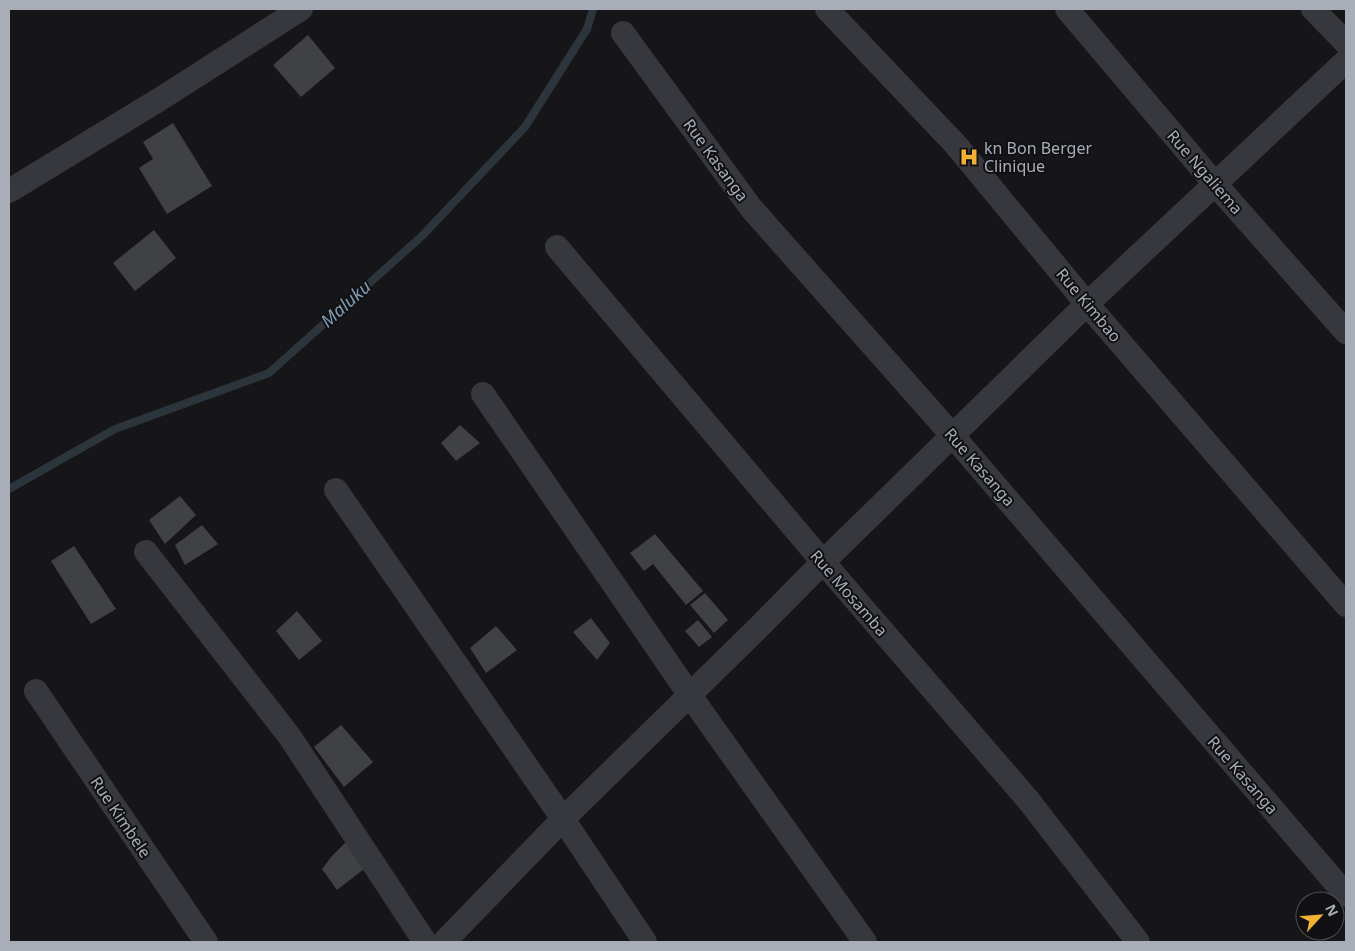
<svg xmlns="http://www.w3.org/2000/svg" width="1355" height="951" font-family="'Noto Sans',sans-serif">
<rect width="100%" height="100%" fill="#161618"/>
<g fill="none" stroke-linecap="round" stroke-linejoin="round">
<path stroke="#2c353c" stroke-width="8" d="M 9,489 L 115,429 L 269,373 L 422,236 L 525,127 L 587,29 L 593,9"/>
</g>
<path fill="#404145" d="M 308,35 L 335,68 L 301,97 L 273,65 Z
M 173,123 L 212,186 L 167,214 L 139,168 L 153,159 L 143,142 Z
M 154,230 L 176,258 L 135,291 L 113,263 Z
M 460,425 L 480,443 L 456,461 L 441,443 Z
M 180,496 L 196,515 L 165,544 L 149,520 Z
M 202,525 L 218,544 L 185,565 L 175,545 Z
M 655,534 L 703,591 L 686,605 L 653,564 L 644,571 L 630,553 Z
M 74,546 L 116,609 L 91,624 L 51,561 Z
M 705,593 L 728,620 L 714,633 L 690,605 Z
M 297,611 L 322,641 L 299,660 L 276,631 Z
M 591,618 L 610,643 L 597,660 L 573,632 Z
M 698,620 L 712,637 L 699,647 L 685,631 Z
M 496,626 L 517,650 L 486,673 L 470,648 Z
M 341,725 L 373,762 L 344,787 L 314,747 Z
M 348,840 L 368,866 L 337,890 L 322,869 L 332,856 Z"/>
<g fill="none" stroke-linecap="round" stroke-linejoin="round">
<path stroke="#37383d" stroke-width="24" d="M 827,9 L 956,145 L 1087,304 L 1346,605
M 1067,9 L 1215,184 L 1346,332
M 1313,9 L 1346,43
M 623,33 L 751,208 L 953,436 L 1346,895
M 9,191 L 157,101 L 301,9
M 557,247 L 823,562 L 1029,801 L 1138,942
M 483,394 L 689,694 L 865,942
M 336,490 L 563,819 L 645,942
M 146,552 L 290,737 L 425,942
M 36,691 L 206,942
M 444,942 L 563,819 L 761,625 L 823,562 L 1087,304 L 1346,61"/>
</g>
<defs>
<g id="hospital-bare" transform="scale(1.5)"><path d="M-5-5h3v3.5h4V-5h3V5h-3V1.5h-4V5h-3Z" fill="#f2b134" stroke="#111113" stroke-width="2.5" paint-order="stroke"/></g>
</defs>
<g fill-rule="evenodd">
<use href="#hospital-bare" x="969" y="157"/>
</g>
<g text-anchor="middle" stroke-width="4" stroke-linejoin="round" paint-order="stroke">
<g font-size="16" fill="#a8adb8" stroke="#111113" text-anchor="start">
<text x="984" y="154">kn Bon Berger<tspan x="984" dy="18">Clinique</tspan></text>
</g>
<g font-size="16" fill="#a8adb8" stroke="#111113">
<text transform="translate(716 160) rotate(54)" y="6">Rue Kasanga</text>
<text transform="translate(1205 172) rotate(49)" y="6">Rue Ngaliema</text>
<text transform="translate(1089 305) rotate(50)" y="6">Rue Kimbao</text>
<text transform="translate(980 467) rotate(49)" y="6">Rue Kasanga</text>
<text transform="translate(849 593) rotate(49)" y="6">Rue Mosamba</text>
<text transform="translate(1243 775) rotate(49)" y="6">Rue Kasanga</text>
<text transform="translate(121 817) rotate(56)" y="6">Rue Kimbele</text>
</g>
<g font-size="18" font-style="italic" fill="#7f9bb3" stroke="#111113">
<text transform="translate(346 304) rotate(-42)" y="6">Maluku</text>
</g>
</g>
<rect width="1355" height="951" fill="none" stroke="#a8adb8" stroke-width="20"/>
<g transform="translate(1320 916) rotate(64)"><circle r="24" fill="#111113" stroke="#4d4f55"/>
<path d="M0-4L9 19L0 12L-9 19Z" fill="#f2b134"/>
<text y="-8" font-size="14" font-weight="bold" text-anchor="middle" fill="#a8adb8">N</text>
</g>
</svg>
